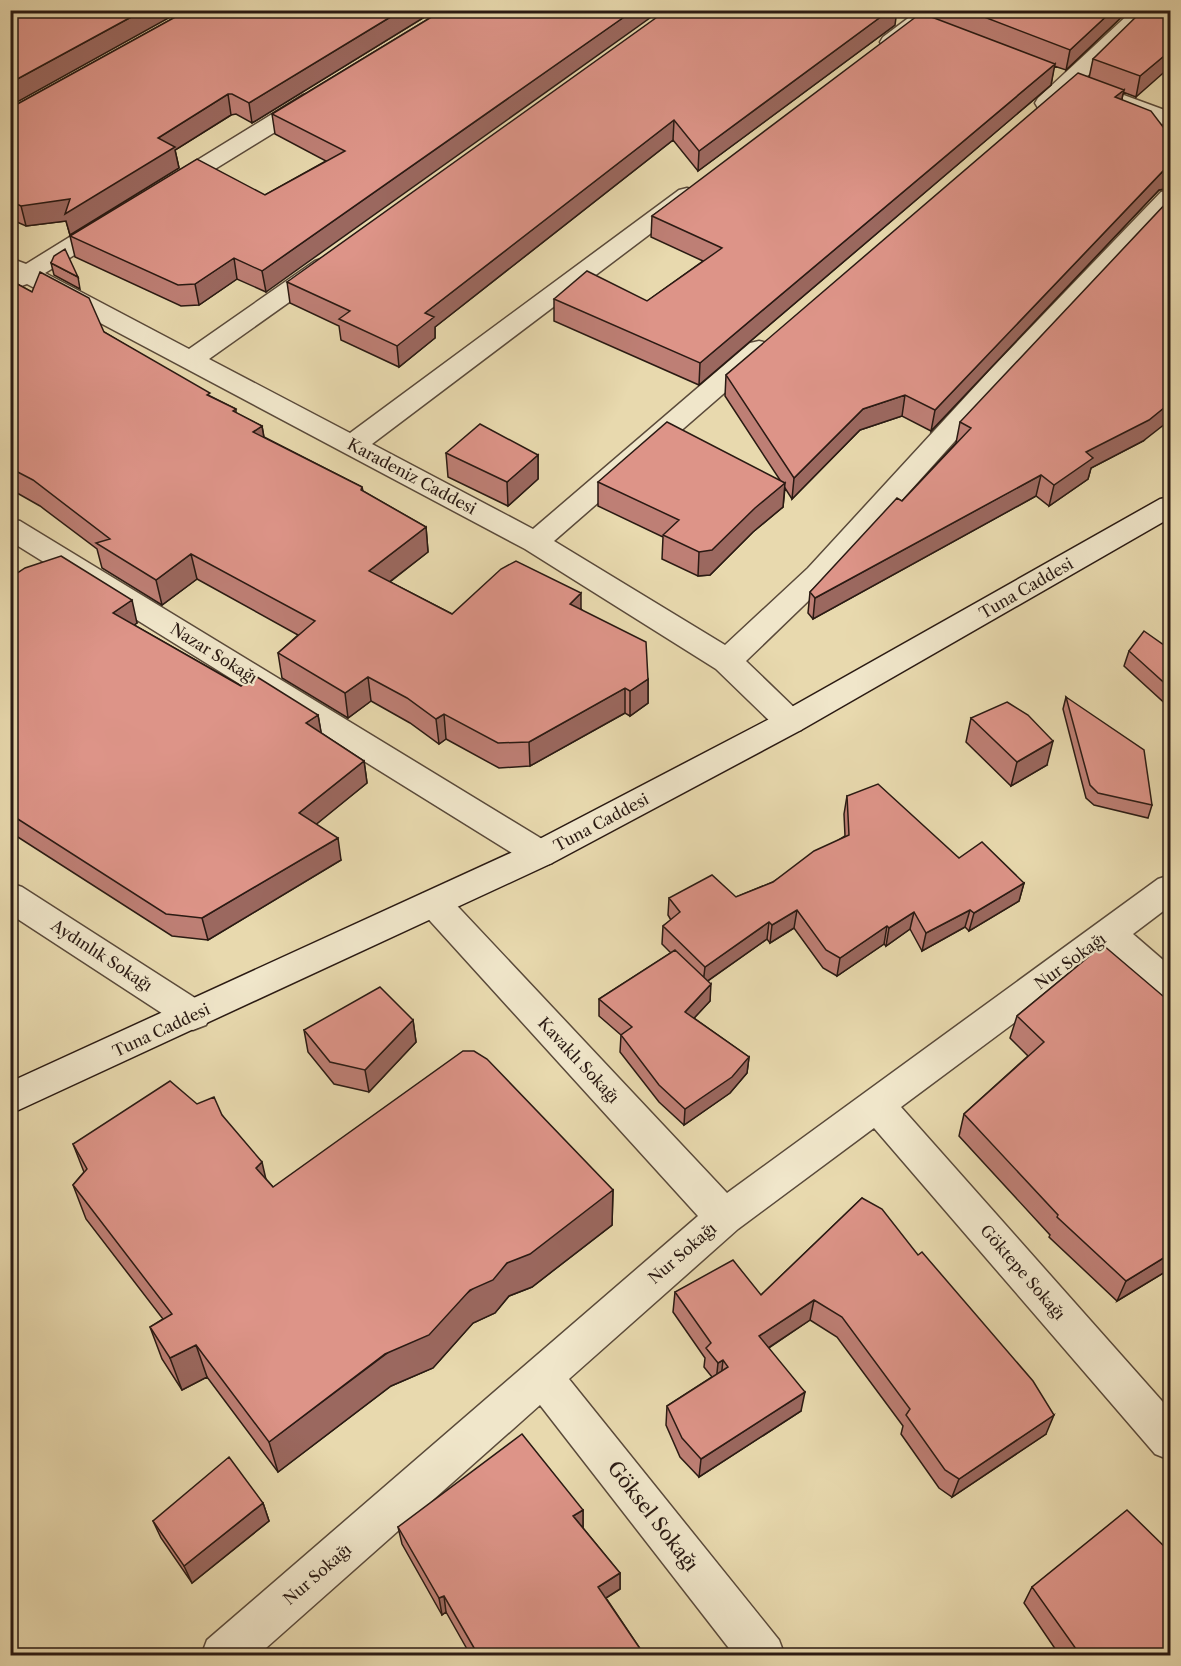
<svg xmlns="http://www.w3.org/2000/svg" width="1181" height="1666" font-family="'Libre Caslon Text',serif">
<rect width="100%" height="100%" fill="#e8d9ae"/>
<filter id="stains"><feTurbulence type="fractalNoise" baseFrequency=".00333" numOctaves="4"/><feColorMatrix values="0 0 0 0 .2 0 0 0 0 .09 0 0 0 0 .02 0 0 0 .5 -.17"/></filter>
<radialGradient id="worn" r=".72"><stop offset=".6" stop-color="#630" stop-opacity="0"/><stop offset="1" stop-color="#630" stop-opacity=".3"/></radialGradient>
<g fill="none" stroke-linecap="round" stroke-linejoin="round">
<g stroke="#5a4a3a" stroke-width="3">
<path id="minor" d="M 919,10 L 943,10 L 899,47 L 891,49 L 883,47 L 880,42 L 883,37 Z
M 1133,10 L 1156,10 L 1054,108 L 1046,110 L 1038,108 L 1035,103 L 1038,98 Z
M 1110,90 L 1170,112 L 1170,127 L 1102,102 L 1099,97 L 1102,92 Z
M 311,93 L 319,95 L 322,100 L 319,105 L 176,193 L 168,195 L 160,193 L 156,188 L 160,183 L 303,95 Z
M 687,188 L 695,190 L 699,195 L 695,200 L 372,444 L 533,529 L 750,343 L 759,341 L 768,343 L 772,349 L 768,355 L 554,541 L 725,645 L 808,568 L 991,369 L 1161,192 L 1170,190 L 1170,211 L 1009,381 L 828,582 L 746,661 L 801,714 L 806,722 L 801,730 L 790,733 L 779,730 L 716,669 L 525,549 L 27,284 L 10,290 L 10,258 L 26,264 L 102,217 L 111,215 L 120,217 L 123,222 L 120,227 L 45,273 L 189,349 L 315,261 L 324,258 L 333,261 L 337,266 L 333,271 L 209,359 L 350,433 L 679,190 Z
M 10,519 L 20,521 L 552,845 L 557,854 L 552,863 L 540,867 L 528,863 L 10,541 Z
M 1170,875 L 1170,906 L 1133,934 L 1170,966 L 1170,1001 L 1158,997 L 1108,953 L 901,1107 L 1170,1410 L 1170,1460 L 1155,1454 L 874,1128 L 738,1229 L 569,1379 L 779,1640 L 785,1656 L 735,1656 L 540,1405 L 257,1656 L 201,1656 L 207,1640 L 698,1216 L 422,912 L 417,903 L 422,894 L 434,890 L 446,894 L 727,1193 L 1158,879 Z
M 10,883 L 22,887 L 206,1005 L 211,1015 L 206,1025 L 193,1030 L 180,1025 L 10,914 Z"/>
</g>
<g stroke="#2a1a13" stroke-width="3">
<path id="secondary" d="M 1170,497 L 1170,518 L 801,730 L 552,863 L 10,1114 L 10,1082 L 528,845 L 779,714 L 1160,499 Z"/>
</g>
<use href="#minor" fill="#f0e6ca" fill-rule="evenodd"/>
<use href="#secondary" fill="#f0e6ca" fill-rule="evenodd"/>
</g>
<path fill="#be7f75" stroke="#2a1a13" stroke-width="1.5" d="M 188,10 L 436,10 L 252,123 L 236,114 L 231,115 L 175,150 L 179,168 L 70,235 L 66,221 L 26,226 L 10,219 L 10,106 L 14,106 Z
M 443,10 L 266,292 L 237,279 L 199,305 L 181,306 L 75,257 L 70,236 L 265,195 L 326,161 L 275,134 L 272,114 Z
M 937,10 L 1129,10 L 1066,70 L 1054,66 L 1051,85 L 699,385 L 554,321 L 554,299 L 647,301 L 703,261 L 651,237 L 652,216 L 936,18 Z
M 1170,10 L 1136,97 L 1123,92 L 1122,100 L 1170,136 L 1170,189 L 1170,188 L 1159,190 L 931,431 L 902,416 L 860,430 L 792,499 L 785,488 L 783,507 L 753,532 L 710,575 L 698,576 L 662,559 L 663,537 L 598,506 L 598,482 L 780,480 L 725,396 L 726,375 L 1089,78 L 1093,59 Z
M 895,25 L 698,171 L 673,140 L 435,327 L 435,338 L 399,367 L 341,340 L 339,326 L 290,303 L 287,282 Z
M 51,263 L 78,277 L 80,289 L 54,275 Z
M 10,280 L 104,332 L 210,396 L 236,409 L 236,413 L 262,426 L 264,437 L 362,487 L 363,491 L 426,527 L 428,552 L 390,582 L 452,614 L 581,609 L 648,679 L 648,703 L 630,716 L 625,713 L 530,766 L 499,768 L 446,739 L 439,744 L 410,723 L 371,701 L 348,718 L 282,678 L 278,653 L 298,635 L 197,579 L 162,605 L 102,568 L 97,549 L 40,506 L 10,489 Z
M 960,422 L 1143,441 L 1091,468 L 1088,479 L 1049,506 L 1036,496 L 813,619 L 808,613 L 810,592 L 902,501 L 956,443 Z
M 446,453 L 538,455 L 538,479 L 508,506 L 448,477 Z
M 10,578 L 137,623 L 134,625 L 241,686 L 318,715 L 321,733 L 364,761 L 367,783 L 316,824 L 341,860 L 208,940 L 172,936 L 10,832 Z
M 1170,641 L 1170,708 L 1124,666 L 1129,651 L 1164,645 Z
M 1066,697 L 1152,805 L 1148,818 L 1094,805 L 1086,798 L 1063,709 Z
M 971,718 L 1047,765 L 1011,786 L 966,742 Z
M 847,796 L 959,858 L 1024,883 L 1019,901 L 969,931 L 965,927 L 922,951 L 910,929 L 886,946 L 884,944 L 837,976 L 823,968 L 794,928 L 770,943 L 767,939 L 708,981 L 710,1001 L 694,1018 L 749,1057 L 747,1073 L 730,1093 L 684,1125 L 659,1102 L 620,1052 L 621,1035 L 599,1016 L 599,999 L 671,953 L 662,944 L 663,926 L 671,920 L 668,915 L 669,898 L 736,897 L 773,882 L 845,836 L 844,814 Z
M 1103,945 L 1170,1269 L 1117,1301 L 1049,1237 L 1050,1235 L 959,1136 L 964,1114 L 1028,1056 L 1010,1038 L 1017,1016 Z
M 413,1020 L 416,1042 L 369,1092 L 334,1084 L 308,1052 L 304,1030 Z
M 197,1104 L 222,1115 L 266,1179 L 273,1187 L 613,1190 L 612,1225 L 532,1287 L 509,1296 L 495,1313 L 473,1323 L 433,1368 L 391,1386 L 278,1472 L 207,1377 L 182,1390 L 162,1359 L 150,1327 L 163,1319 L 86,1219 L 73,1185 L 84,1172 L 73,1144 Z
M 862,1198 L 1046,1434 L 952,1497 L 939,1488 L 901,1434 L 903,1426 L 837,1337 L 810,1320 L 769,1348 L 801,1411 L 699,1477 L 680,1457 L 666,1425 L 667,1406 L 712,1377 L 704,1367 L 705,1358 L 673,1312 L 675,1292 L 761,1295 Z
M 263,1503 L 269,1521 L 192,1583 L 161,1538 L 153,1521 Z
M 583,1510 L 583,1528 L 620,1573 L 620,1589 L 606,1598 L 645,1656 L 471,1656 L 446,1612 L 442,1615 L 402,1544 L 398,1527 Z
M 1032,1587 L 1170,1656 L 1060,1656 L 1024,1603 Z"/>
<path fill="#9b685f" stroke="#2a1a13" stroke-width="1.5" d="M 144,10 L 183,10 L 10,106 L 10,83 Z
M 402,10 L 436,10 L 252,123 L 249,103 Z
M 634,10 L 661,10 L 266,292 L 262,271 Z
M 890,10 L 897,10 L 895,25 L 698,171 L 699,151 Z
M 1113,10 L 1129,10 L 1066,70 L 1070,50 Z
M 1170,51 L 1170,67 L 1136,97 L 1140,76 Z
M 1055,64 L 1051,85 L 699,385 L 700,363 Z
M 1124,90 L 1119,111 L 1115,97 Z
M 228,94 L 231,115 L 175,150 L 179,168 L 70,235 L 66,221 L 26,226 L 21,206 L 158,138 Z
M 674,120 L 673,140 L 435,327 L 435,338 L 399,367 L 397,346 L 425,313 Z
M 1170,168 L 1170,188 L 1159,190 L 931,431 L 935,410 L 1164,170 Z
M 234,258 L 237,279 L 199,305 L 195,284 Z
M 905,395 L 902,416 L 860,430 L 792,499 L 794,478 L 863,409 Z
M 1170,403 L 1170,420 L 1143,441 L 1091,468 L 1088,479 L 1049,506 L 1054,485 L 1086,452 Z
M 262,426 L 266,451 L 253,432 Z
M 538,455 L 538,479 L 508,506 L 507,482 Z
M 1041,475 L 1036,496 L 813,619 L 815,598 Z
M 785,483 L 783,507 L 753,532 L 710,575 L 698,576 L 699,552 Z
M 426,527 L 428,552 L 371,596 L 369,571 Z
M 191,554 L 197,579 L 162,605 L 156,580 Z
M 581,593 L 581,618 L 570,604 Z
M 132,600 L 137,623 L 119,636 L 113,613 Z
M 368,677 L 371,701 L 348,718 L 345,693 Z
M 648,679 L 648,703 L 630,716 L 630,691 Z
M 625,688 L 625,713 L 530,766 L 529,742 Z
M 444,714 L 446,739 L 439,744 L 436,719 Z
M 318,715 L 322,737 L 306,723 Z
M 1053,741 L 1047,765 L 1011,786 L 1017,762 Z
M 364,761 L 367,783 L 303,835 L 299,813 Z
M 338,838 L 341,860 L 208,940 L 202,918 Z
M 1024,883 L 1019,901 L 969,931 L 974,913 Z
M 797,910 L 794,928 L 770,943 L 772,925 Z
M 970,910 L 965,927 L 922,951 L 926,933 Z
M 914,912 L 910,929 L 886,946 L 889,928 Z
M 769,922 L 767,939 L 703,984 L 705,967 Z
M 887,926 L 884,944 L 837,976 L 840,958 Z
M 711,984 L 710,1001 L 684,1029 L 685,1012 Z
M 413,1020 L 416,1042 L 369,1092 L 365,1070 Z
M 749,1057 L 747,1073 L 730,1093 L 684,1125 L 685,1109 Z
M 262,1162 L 270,1197 L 256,1168 Z
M 613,1190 L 612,1225 L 532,1287 L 509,1296 L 495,1313 L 473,1323 L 433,1368 L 391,1386 L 278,1472 L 269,1442 L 507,1263 Z
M 1170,1254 L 1170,1269 L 1117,1301 L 1126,1281 Z
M 814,1300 L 810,1320 L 756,1356 L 759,1336 Z
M 196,1345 L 207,1377 L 182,1390 L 170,1358 Z
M 723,1360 L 721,1379 L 716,1382 L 718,1363 Z
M 805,1392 L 801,1411 L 699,1477 L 701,1459 Z
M 1054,1415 L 1046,1434 L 952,1497 L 959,1479 Z
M 263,1503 L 269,1521 L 192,1583 L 184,1566 Z
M 583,1510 L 583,1528 L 573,1516 Z
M 620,1573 L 620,1589 L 598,1603 L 598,1587 Z
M 444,1596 L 446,1612 L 442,1615 L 439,1598 Z"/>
<path fill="#dd9488" stroke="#2a1a13" stroke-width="1.5" d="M 10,10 L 144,10 L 10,83 Z
M 188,10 L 402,10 L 249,103 L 232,94 L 228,94 L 158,138 L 175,147 L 65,214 L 70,199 L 21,206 L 10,201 L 10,106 L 14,106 Z
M 443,10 L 634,10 L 262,271 L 234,258 L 195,284 L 178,285 L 70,236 L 197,159 L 265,195 L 345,151 L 272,114 Z
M 667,10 L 890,10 L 699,151 L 674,120 L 425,313 L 434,317 L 397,346 L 339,319 L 350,311 L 287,282 Z
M 966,10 L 1113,10 L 1070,50 Z
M 1143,10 L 1170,10 L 1170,51 L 1140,76 L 1093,59 Z
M 921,13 L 1055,64 L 700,363 L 554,299 L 587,271 L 647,301 L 722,248 L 652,216 Z
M 1078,73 L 1124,90 L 1115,97 L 1151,111 L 1170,136 L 1170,168 L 1164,170 L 935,410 L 905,395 L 863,409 L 794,478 L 726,375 Z
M 1170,199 L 1170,403 L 1149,420 L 1086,452 L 1093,458 L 1054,485 L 1041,475 L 815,598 L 810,592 L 897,498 L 902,501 L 971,428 L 960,422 Z
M 65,249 L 78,277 L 51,263 L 54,256 Z
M 40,272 L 89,298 L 104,332 L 210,393 L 207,395 L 236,409 L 233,411 L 262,426 L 253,432 L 362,487 L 361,490 L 426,527 L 369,571 L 452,614 L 501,569 L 516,561 L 581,593 L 570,604 L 646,642 L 648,679 L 630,691 L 625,688 L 529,742 L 498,743 L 444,714 L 436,719 L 407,698 L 368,677 L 345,693 L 278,653 L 315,621 L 191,554 L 156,580 L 96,543 L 110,539 L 33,480 L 10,468 L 10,280 L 32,292 Z
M 667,422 L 785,483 L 755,508 L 712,550 L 699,552 L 663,535 L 679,520 L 598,482 Z
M 480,424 L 538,455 L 507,482 L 446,453 Z
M 61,556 L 132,600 L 113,613 L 241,686 L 254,675 L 318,715 L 306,723 L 364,761 L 299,813 L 338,838 L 202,918 L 166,914 L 10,814 L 10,578 L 25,568 Z
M 1144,631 L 1164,645 L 1170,641 L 1170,688 L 1129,651 Z
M 1066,697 L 1144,750 L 1152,805 L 1098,793 L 1090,785 Z
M 1007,702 L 1028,715 L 1053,741 L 1017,762 L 971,718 Z
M 878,784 L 959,858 L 982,842 L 1024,883 L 974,913 L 970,910 L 926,933 L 914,912 L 889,928 L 887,926 L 840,958 L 826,950 L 797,910 L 772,925 L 769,922 L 705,967 L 663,926 L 680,912 L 669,898 L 712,875 L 736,897 L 773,882 L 814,851 L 849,835 L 847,796 Z
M 1103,945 L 1170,1002 L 1170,1254 L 1126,1281 L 1057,1217 L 1058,1215 L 964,1114 L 1044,1042 L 1017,1016 Z
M 675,950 L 711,984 L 685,1012 L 749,1057 L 732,1077 L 685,1109 L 659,1085 L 621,1035 L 632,1027 L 599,999 Z
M 380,987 L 413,1020 L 365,1070 L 330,1062 L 304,1030 Z
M 463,1051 L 474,1051 L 487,1059 L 613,1190 L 530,1254 L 507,1263 L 493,1280 L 470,1290 L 429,1335 L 385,1354 L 269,1442 L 196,1345 L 170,1358 L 150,1327 L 172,1314 L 73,1185 L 87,1169 L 73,1144 L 170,1081 L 197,1104 L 214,1097 L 222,1115 L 262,1162 L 256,1168 L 273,1187 Z
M 862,1198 L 882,1209 L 918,1255 L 922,1252 L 1033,1381 L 1054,1415 L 959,1479 L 945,1470 L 906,1415 L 910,1409 L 842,1317 L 814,1300 L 759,1336 L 805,1392 L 701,1459 L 682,1438 L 667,1406 L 728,1367 L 723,1360 L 718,1363 L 706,1348 L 711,1343 L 675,1292 L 733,1260 L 761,1295 Z
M 522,1434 L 583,1510 L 573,1516 L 620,1573 L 598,1587 L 645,1656 L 482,1656 L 481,1654 L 477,1653 L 444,1596 L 439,1598 L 398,1527 Z
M 229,1457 L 263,1503 L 184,1566 L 153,1521 Z
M 1127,1510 L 1170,1552 L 1170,1656 L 1081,1656 L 1032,1587 Z"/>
<g text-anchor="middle" stroke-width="4.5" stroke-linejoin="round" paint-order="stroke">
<g font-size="16" fill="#2a1a13" stroke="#f0e6ca">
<text transform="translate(412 476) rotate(28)" y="6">Karadeniz Caddesi</text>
<text transform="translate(1026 588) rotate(-30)" y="6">Tuna Caddesi</text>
<text transform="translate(214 653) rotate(32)" y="6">Nazar Sokağı</text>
<text transform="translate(601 822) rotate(-28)" y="6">Tuna Caddesi</text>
<text transform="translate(102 955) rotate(33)" y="6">Aydınlık Sokağı</text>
<text transform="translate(1070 961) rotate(-36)" y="6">Nur Sokağı</text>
<text transform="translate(161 1030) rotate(-25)" y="6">Tuna Caddesi</text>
<text transform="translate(579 1060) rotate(47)" y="6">Kavaklı Sokağı</text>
<text transform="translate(682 1253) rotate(-41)" y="6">Nur Sokağı</text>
<text transform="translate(1023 1272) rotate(49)" y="6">Göktepe Sokağı</text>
<text transform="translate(317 1574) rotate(-41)" y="6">Nur Sokağı</text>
</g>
<g font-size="20" fill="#2a1a13" stroke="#f0e6ca">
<text transform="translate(653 1516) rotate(52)" y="7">Göksel Sokağı</text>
</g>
</g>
<rect width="1181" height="1666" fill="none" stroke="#e8d9ae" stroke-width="36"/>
<rect x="12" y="12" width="1157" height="1642" fill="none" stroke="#2a1a13" stroke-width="3"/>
<rect x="18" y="18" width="1145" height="1630" fill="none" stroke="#2a1a13" stroke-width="1.5"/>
<rect width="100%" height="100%" filter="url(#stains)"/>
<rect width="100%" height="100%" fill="url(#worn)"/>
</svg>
